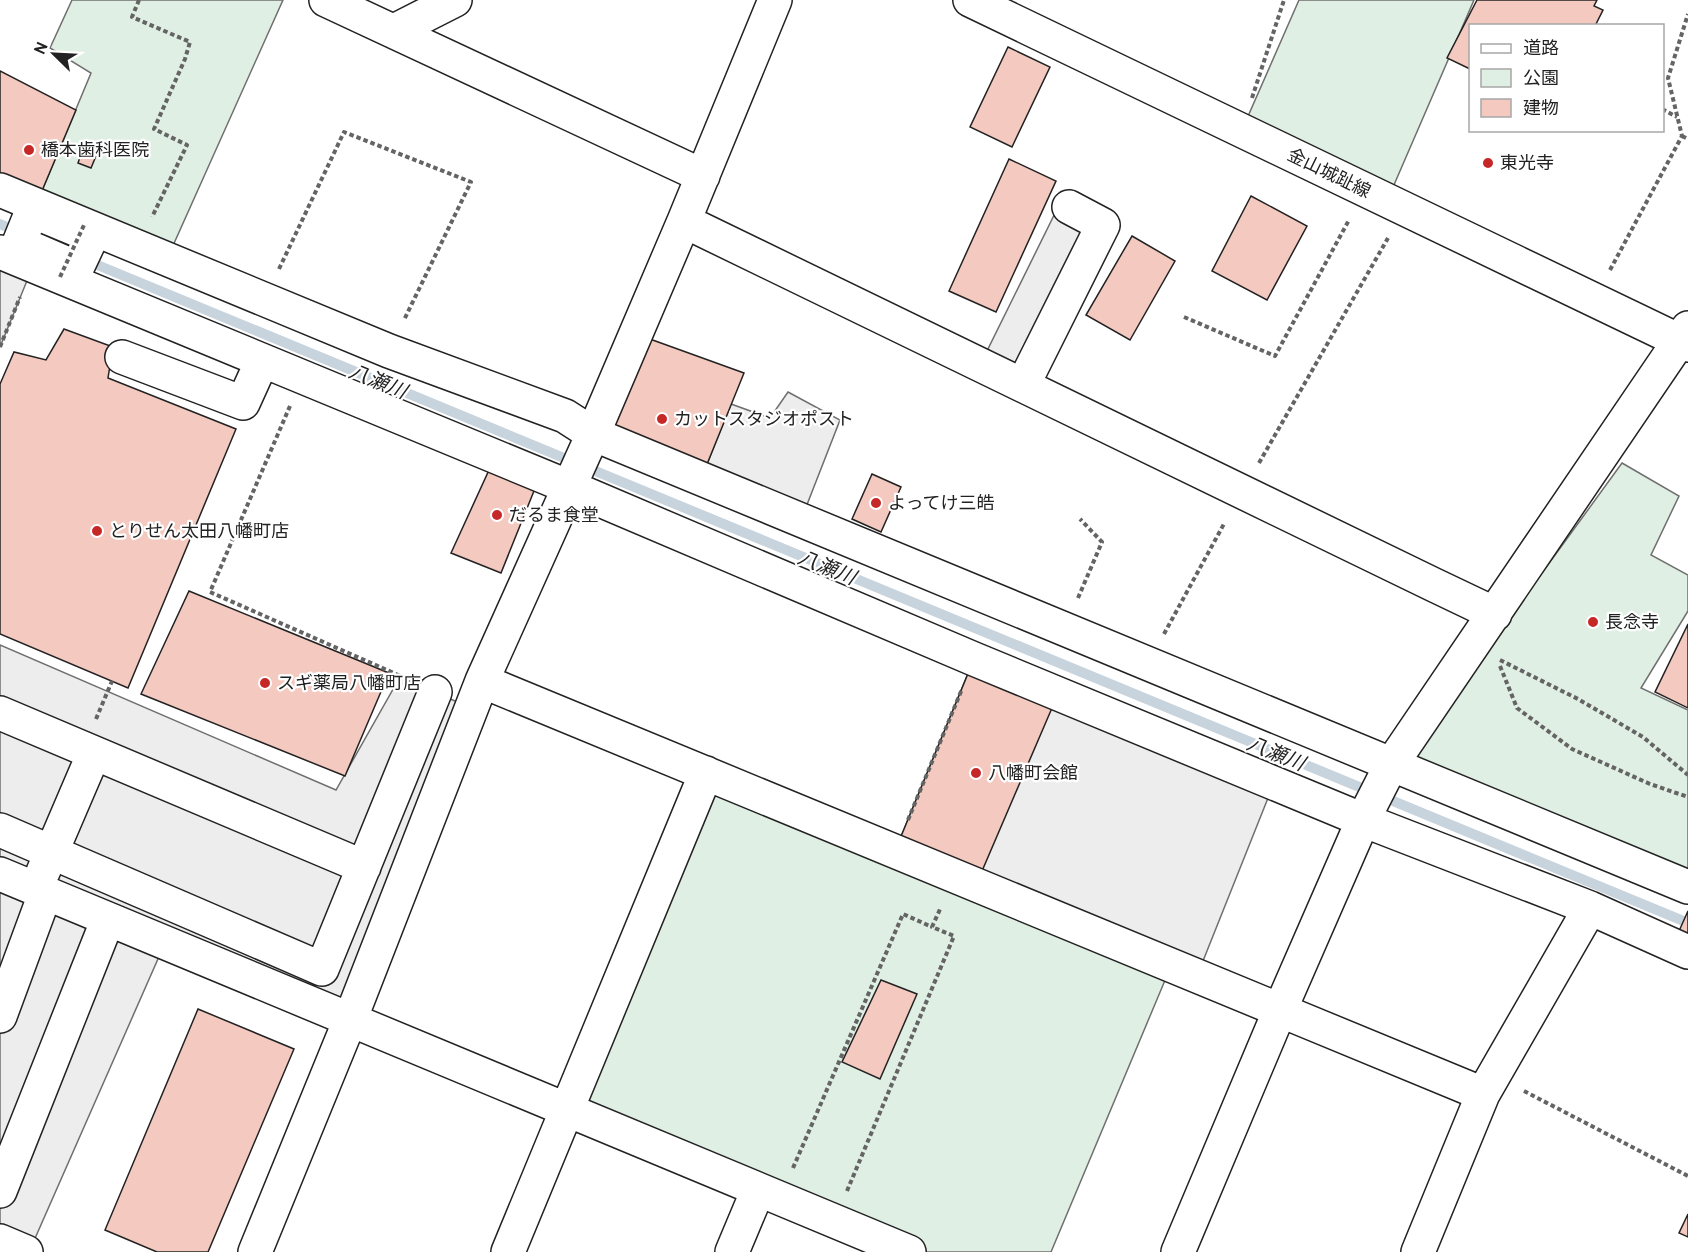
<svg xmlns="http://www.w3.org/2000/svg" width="1688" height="1252" font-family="Overpass,'Noto Sans JP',sans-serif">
<rect width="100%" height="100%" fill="#fff"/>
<path fill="#e0efe3" stroke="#6f6f6f" stroke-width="1.5" d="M 72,0 L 283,0 L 167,259 L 36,205 L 91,73 L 50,48 Z
M 1299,0 L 1474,0 L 1387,201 L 1242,130 Z
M 1622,463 L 1679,496 L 1651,555 L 1688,575 L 1688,611 L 1641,688 L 1688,710 L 1688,871 L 1409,756 Z
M 706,773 L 1171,966 L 1051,1252 L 909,1252 L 567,1110 Z"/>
<path fill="#ededed" stroke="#6f6f6f" stroke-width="1.5" d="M 1064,195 L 1099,213 L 1020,370 L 986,353 Z
M 0,252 L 33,266 L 0,347 Z
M 788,392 L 840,420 L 801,520 L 701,479 L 731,404 L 770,418 Z
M 0,645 L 336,790 L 400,677 L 471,708 L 350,1020 L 165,943 L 29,1252 L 0,1241 Z
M 974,659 L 1274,783 L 1197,976 L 895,851 Z"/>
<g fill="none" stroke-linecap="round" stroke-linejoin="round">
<path stroke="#c7d3dd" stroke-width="10" d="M 0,224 L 19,232
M 83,259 L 1688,923"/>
</g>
<path fill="#f3c9c0" stroke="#222" stroke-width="1.5" d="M 1477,0 L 1597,0 L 1594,6 L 1603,10 L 1595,26 L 1470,26 L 1470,69 L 1447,58 Z
M 1008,47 L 1050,67 L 1012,147 L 970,127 Z
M 0,71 L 76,110 L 36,205 L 0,190 Z
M 82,151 L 96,156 L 91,168 L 78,163 Z
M 1009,159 L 1056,181 L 996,312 L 949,291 Z
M 1251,196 L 1307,226 L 1267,300 L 1212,271 Z
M 1132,236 L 1175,261 L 1130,340 L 1086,315 Z
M 64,329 L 113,347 L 108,378 L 236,429 L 128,688 L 0,634 L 0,384 L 14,352 L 46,360 Z
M 636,334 L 744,373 L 701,479 L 593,434 Z
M 495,457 L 540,476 L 501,573 L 451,553 Z
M 872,474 L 901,487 L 881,532 L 852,519 Z
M 189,591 L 389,673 L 345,776 L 141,694 Z
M 1688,624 L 1688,708 L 1655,692 Z
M 974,659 L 1058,694 L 976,885 L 895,851 Z
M 1688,911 L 1688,935 L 1679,931 Z
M 881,980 L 917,994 L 880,1079 L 842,1062 Z
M 198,1009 L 294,1049 L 208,1252 L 157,1252 L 105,1230 Z
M 1688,1214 L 1688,1237 L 1679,1233 Z"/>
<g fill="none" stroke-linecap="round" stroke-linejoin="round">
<g stroke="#222" stroke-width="36">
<path id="minor" d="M 326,0 L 703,176
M 394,31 L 455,0
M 0,190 L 389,351 L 565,416 L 593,434 L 1688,887
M 32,211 L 92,236 L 77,268 L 19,243 Z
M 684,221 C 955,352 1224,485 1495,614
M 0,252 L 586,494 L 974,659 L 1363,820 L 1590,908 L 1688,952
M 122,357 L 243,403 L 262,361
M 1023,385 L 1103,225 L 1069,207
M 482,681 L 1483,1094
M 0,713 L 364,867
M 0,830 L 322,969 L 435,692
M 43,872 L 94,753
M 0,874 L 909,1252
M 0,1016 L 45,894
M 0,1191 L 108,919
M 0,1241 L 26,1252
M 255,1252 L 350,1020 L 482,681 L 593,434 L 684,221 L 775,0
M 508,1252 L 706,773
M 732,1252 L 758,1190
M 1178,1252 L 1280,1010 L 1363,820 L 1391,765 L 1688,328
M 1418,1252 L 1483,1094 L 1590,908"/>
</g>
<g stroke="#222" stroke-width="36">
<path id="major" d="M 970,0 L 1688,345"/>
</g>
<path stroke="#646464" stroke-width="4" stroke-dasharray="4.5 3" stroke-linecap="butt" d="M 139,0 L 132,17 L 190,42 L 185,59 L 154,129 L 187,145 L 152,217
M 1252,98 L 1284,0
M 1662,109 L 1677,117
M 1682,136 L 1688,139
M 279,269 L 344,132 L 471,182 L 404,320
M 1610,270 L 1682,136 L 1668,78 L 1688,14
M 1184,317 L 1275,356 L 1349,220
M 0,347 L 20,297
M 290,406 L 210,592 L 405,678
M 1259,463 L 1388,238
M 1078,598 L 1102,542 L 1080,519
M 1164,634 L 1225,522
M 1500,660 L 1578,699 L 1643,737 L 1688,775
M 1500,666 L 1517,708 L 1572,749 L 1650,784 L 1688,797
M 96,719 L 112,681
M 908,820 L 962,689
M 1524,1091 L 1688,1176
M 793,1168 L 903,914 L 932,927
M 847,1191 L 954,936 L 932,927 L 941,907"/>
<use href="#minor" stroke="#fff" stroke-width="33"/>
<use href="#major" stroke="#fff" stroke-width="33"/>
<path stroke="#646464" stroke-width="4" stroke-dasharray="4.5 3" stroke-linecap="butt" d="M 60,277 L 84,225"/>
</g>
<g fill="#c62828" stroke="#fff" stroke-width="2">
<circle cx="29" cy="150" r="6"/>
<circle cx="1488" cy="163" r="6"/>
<circle cx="662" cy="419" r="6"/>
<circle cx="876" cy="503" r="6"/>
<circle cx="497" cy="515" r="6"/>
<circle cx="97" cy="531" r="6"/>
<circle cx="1593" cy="622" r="6"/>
<circle cx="265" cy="683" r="6"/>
<circle cx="976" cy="773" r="6"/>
</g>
<g text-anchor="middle" stroke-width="4.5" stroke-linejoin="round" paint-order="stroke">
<g font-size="18" fill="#222" stroke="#fff" text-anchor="start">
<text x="41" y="156">橋本歯科医院</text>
<text x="1500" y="169">東光寺</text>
<text x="674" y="425">カットスタジオポスト</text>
<text x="888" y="509">よってけ三皓</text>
<text x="509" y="521">だるま食堂</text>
<text x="109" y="537">とりせん太田八幡町店</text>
<text x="1605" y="628">長念寺</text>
<text x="277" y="689">スギ薬局八幡町店</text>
<text x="988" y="779">八幡町会館</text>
</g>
<g font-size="18" fill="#222" stroke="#fff">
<text transform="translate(1329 173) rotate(26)" y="6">金山城趾線</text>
</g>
<g font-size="20" font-style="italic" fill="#222" stroke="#fff">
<text transform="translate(378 381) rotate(22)" y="7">八瀬川</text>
<text transform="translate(827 567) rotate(22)" y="7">八瀬川</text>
<text transform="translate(1276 753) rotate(22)" y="7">八瀬川</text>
</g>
</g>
<rect x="1469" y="24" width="195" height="108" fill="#ffffff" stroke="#a7a7a7" stroke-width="1.5"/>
<rect x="1481" y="44" width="30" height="9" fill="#ffffff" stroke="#a7a7a7" stroke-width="1.5"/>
<text x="1523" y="54" font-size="18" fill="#222222">道路</text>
<rect x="1481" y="69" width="30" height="18" fill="#e0efe3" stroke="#a7a7a7" stroke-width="1.5"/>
<text x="1523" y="84" font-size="18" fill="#222222">公園</text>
<rect x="1481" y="99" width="30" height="18" fill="#f3c9c0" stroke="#a7a7a7" stroke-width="1.5"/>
<text x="1523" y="114" font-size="18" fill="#222222">建物</text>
<g transform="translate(54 54) rotate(294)" stroke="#ffffff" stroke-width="4.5" paint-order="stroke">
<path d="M0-4.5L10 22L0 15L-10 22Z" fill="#222222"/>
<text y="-9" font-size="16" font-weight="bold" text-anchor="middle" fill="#222222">N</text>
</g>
</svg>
